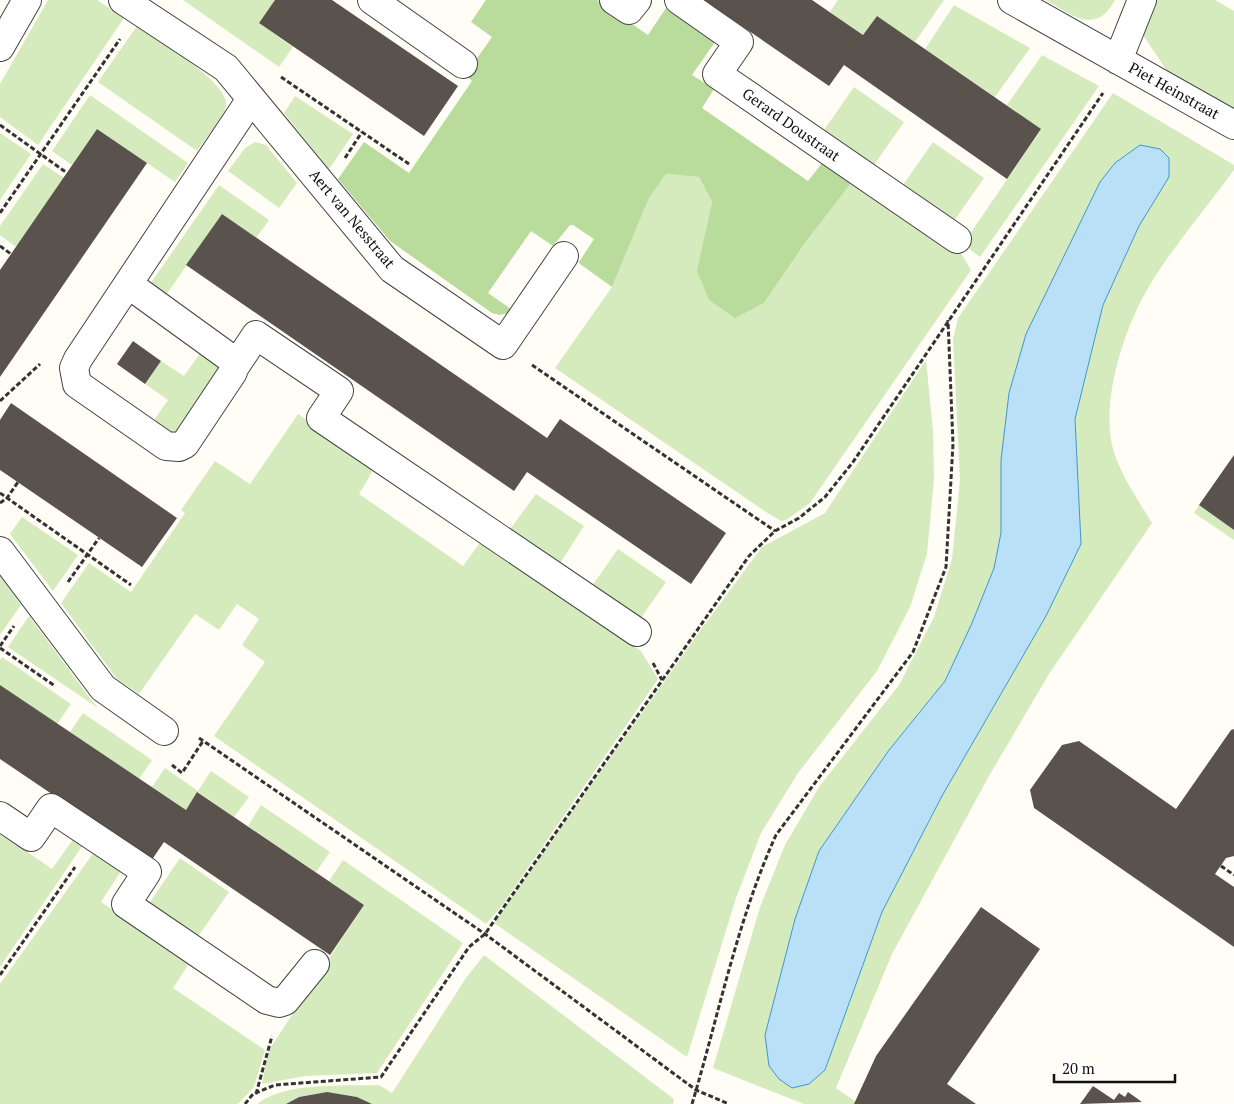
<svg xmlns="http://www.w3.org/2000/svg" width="1234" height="1104" font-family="'PT Serif',serif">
<rect width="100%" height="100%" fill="#fffdf5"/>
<path fill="#d5ebbd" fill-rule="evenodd" d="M 48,0 L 97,0 L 124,18 L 38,145 L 0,117 L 0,84 Z
M 183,0 L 275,0 L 259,23 L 293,47 L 279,67 Z
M 838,0 L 944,0 L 915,42 L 877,16 L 863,35 L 830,12 Z
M 1046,0 L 1115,0 C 1096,36 1072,15 1046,0 Z
M 1155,0 L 1215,0 L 1234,11 L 1234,108 L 1169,74 L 1143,35 Z
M 954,5 L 1030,48 L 995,97 L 925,49 Z
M 137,26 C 155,39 230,82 226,106 C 224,118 204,140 197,151 L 98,82 Z
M 1042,55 L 1099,86 L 980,257 L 963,244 L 1041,130 L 1007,105 Z
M 854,87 L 904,122 L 874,165 L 824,130 Z
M 1113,93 L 1234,165 L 1234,170 C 1207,207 1175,244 1151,283 C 1125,325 1100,400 1113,449 C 1121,476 1138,500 1152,523 L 1049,674 L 989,776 L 892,954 L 836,1088 L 859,1104 L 804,1104 L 713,1068 L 760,907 L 785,845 L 819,787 L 899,685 L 934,617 L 952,559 L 960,480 L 953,339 L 958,318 ZM 1169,177 L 1139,226 L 1103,305 L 1075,419 L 1081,544 L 1046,616 L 942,796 L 882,912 L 825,1070 L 795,919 L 819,851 L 889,750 L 945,681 L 972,623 L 994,568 L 1001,533 L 1001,460 L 1009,393 L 1026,334 L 1100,182 Z
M 90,95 L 188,163 L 175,182 L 97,129 L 72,165 L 52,151 Z
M 295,96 L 353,134 L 329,169 L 284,113 Z
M 0,133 L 31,154 L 0,200 Z
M 255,142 L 266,145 L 297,183 L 279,208 L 228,171 L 245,148 Z
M 933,142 L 984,178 L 954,221 L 903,185 Z
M 43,164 L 64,178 L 16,247 L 0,235 L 0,226 Z
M 666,174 L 699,177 L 712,202 L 706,229 L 764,303 L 805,243 L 855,178 L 959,250 L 971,270 L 810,503 L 786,520 L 781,521 L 766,512 L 555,368 L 612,287 L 649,198 Z
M 219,185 L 269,220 L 256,238 L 222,214 L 164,298 L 148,287 Z
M 203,349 L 226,366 L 175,439 L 152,423 L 168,400 L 145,384 L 161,361 L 184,376 Z
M 926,360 L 933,431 L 934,479 L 927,554 L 910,607 L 877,671 L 798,773 L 761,833 L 736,898 L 687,1057 L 494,923 L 697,635 L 762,547 L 825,513 Z
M 298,414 L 375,467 L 359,494 L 463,566 L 482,540 L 641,651 L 658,679 L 501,907 L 486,924 L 214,736 L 265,662 L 242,645 L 259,619 L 237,604 L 219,630 L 195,614 L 139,694 L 117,679 L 61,603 L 89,563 L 131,592 L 185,513 L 181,510 L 215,461 L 250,484 Z
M 536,494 L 584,526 L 557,568 L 508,532 Z
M 1199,505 L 1234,530 L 1234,540 L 1194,513 Z
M 22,517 L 78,555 L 53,591 L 10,534 Z
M 618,549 L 666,582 L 638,622 L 589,590 Z
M 0,576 L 21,605 L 0,635 Z
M 29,616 L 92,701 L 98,708 L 8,647 Z
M 2,657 L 71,704 L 57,724 L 0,685 L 0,660 Z
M 83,713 L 152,760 L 139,779 L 70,732 Z
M 165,768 L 198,791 L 211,771 L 249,797 L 234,817 L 198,792 L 186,810 L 152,787 Z
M 261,805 L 330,852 L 316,872 L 248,826 Z
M 0,833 L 52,869 L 74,838 L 83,845 L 0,967 Z
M 94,852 L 121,871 L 101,902 L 190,962 L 173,988 L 265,1050 L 254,1087 L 238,1104 L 0,1104 L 0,984 Z
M 180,858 L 229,892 L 197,938 L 148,905 Z
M 343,860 L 463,943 L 377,1073 L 305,1076 L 262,1084 L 269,1050 L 364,905 L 329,881 Z
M 484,955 L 674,1099 L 673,1104 L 372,1104 L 357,1097 L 327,1092 L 298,1097 L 286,1104 L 257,1104 C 284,1082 343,1086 379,1085 L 392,1093 L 466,978 Z"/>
<path fill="#b9dc9c" d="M 486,0 L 597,0 L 648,35 L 668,5 L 717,39 L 692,75 L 714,89 L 702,108 L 808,181 L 826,158 L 855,178 L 805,243 L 764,303 L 735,318 L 709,300 L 697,271 L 712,202 L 699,177 L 666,174 L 649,198 L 612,287 L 580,264 L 579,262 L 594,239 L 573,225 L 570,225 L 553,246 L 531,231 L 488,293 L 511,309 L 510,313 L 499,315 L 492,313 L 390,241 L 338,179 L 364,142 L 409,173 L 472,81 L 465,75 L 492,37 L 471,22 Z"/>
<path fill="#b9e0f7" stroke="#3f96cf" d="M 1140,145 L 1160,149 L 1169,158 L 1169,177 L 1139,226 L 1103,305 L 1075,419 L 1081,544 L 1046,616 L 942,796 L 882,912 L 825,1070 L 809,1084 L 792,1088 L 779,1079 L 769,1066 L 765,1035 L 795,919 L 819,851 L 889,750 L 945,681 L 972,623 L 994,568 L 1001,533 L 1001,460 L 1009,393 L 1026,334 L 1100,182 L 1115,163 Z"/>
<path fill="#5a524d" d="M 275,0 L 332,0 L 458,86 L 424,136 L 259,23 Z
M 704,0 L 812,0 L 863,35 L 877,16 L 1041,129 L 1007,179 L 844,65 L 829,86 Z
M 97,129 L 147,163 L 0,377 L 0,270 Z
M 222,214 L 547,438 L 560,419 L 726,533 L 691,584 L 527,472 L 514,491 L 186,265 Z
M 133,341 L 161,361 L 145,384 L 117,364 Z
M 11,403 L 177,518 L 142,567 L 0,470 L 0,420 Z
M 1234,455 L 1234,530 L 1199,505 Z
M 0,685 L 186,810 L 197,792 L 364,905 L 330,955 L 164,842 L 151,861 L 0,759 Z
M 1234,729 L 1234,856 L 1226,858 L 1215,874 L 1234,887 L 1234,947 L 1034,808 L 1030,790 L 1062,745 L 1079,741 L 1176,809 L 1231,730 Z
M 981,907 L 1040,949 L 947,1084 L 976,1104 L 854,1104 L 876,1056 Z
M 1093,1086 L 1114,1100 L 1119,1093 L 1125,1097 L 1128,1092 L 1142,1102 L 1080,1104 Z
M 327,1092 L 357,1097 L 372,1104 L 286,1104 L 299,1097 Z"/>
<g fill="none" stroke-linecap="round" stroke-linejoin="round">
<g stroke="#444" stroke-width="30">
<path id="minor" d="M 123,0 L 226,68 L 392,269 L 503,345 L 564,256
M 372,0 L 463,64
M 614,0 L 629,10 L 637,0
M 679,0 L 739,42 L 717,74 L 957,239
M 1012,0 L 1234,125
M 0,47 L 27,0
M 1118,60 L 1142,0
M 128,284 L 233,360 L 233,372 L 185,444 L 179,447 L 166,446 L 77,384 L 74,368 L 78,359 L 251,99
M 234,368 L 256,335 L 339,391 L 321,418 L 637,632
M 0,551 L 103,688 L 164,731
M 0,816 L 31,837 L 51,808 L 147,872 L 126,904 L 267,1000 L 279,1003 L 285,1001 L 315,964"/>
</g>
<path stroke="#333" stroke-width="3" stroke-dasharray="5 2.5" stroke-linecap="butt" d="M 281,77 L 409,164
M 0,125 L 67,173
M 345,158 L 362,132
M 0,213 L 120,39
M 0,246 L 11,254
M 532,365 L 775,531
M 0,401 L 40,364
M 0,493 L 131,585
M 0,503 L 7,498 L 18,482
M 68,582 L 99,538
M 0,646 L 14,626
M 0,648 L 55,686
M 653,663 L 662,680
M 199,738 L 485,934 L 696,1090 L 729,1104
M 172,765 L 182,773 L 203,741
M 1221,866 L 1234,875
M 0,975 L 75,867
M 256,1094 L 272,1036
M 245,1104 L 253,1094 L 275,1085 L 381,1077 L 469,947 L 485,934 L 749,556 L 775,531 L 799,518 L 825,497 L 853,462 L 1103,93
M 692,1104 C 719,1014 737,921 776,835 L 913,652 L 946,567 L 953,444 L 948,320"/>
<use href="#minor" stroke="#fff" stroke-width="28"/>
</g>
<g text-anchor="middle" stroke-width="5" stroke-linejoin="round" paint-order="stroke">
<g font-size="15" fill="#111" stroke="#fff">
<text transform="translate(1174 91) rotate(29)" y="5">Piet Heinstraat</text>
<text transform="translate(791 125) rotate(35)" y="5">Gerard Doustraat</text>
<text transform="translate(352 219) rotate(50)" y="5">Aert van Nesstraat</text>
</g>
</g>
<path d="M1054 1074v8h121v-8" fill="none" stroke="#111111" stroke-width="2.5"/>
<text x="1062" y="1074" font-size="15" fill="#111111" stroke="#ffffff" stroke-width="4" paint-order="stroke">20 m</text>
</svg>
